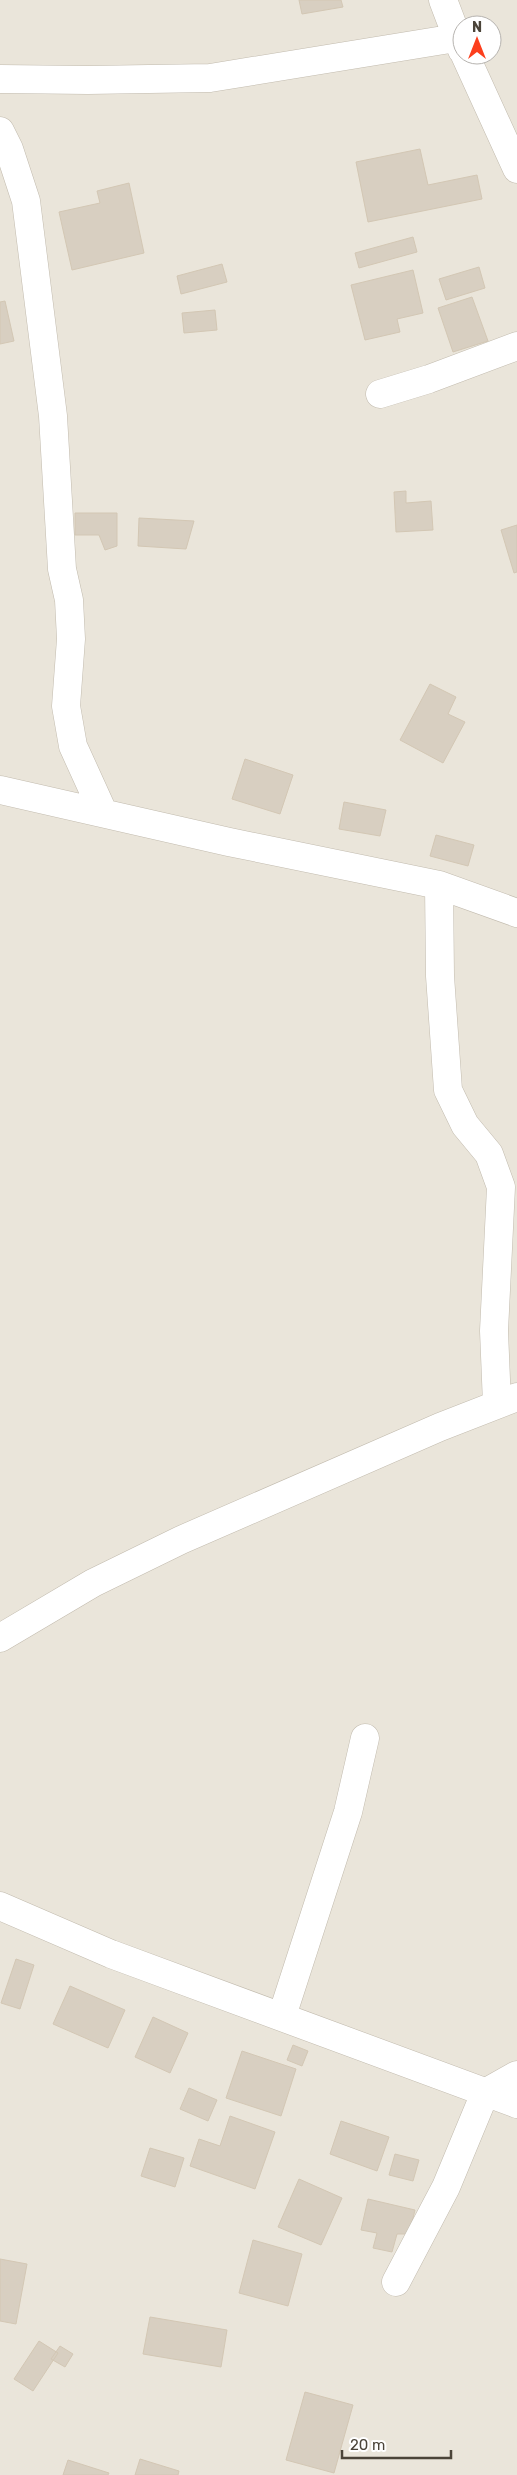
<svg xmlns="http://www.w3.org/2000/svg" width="517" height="2475" font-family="Rubik,sans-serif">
<rect width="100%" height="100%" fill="#f6f3ec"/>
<path fill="#eae5da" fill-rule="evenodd" d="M 0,0 L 517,0 L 517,2475 L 0,2475 ZM 462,25 L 492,25 L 492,55 L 462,55 Z"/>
<path fill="#d8cfc1" stroke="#d3c7b4" d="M 299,0 L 341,0 L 343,7 L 302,14 Z
M 420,149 L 428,185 L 477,175 L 482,199 L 368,222 L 356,162 Z
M 129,183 L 144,253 L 72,270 L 59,212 L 100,203 L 97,191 Z
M 413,237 L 417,252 L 359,268 L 355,253 Z
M 222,264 L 227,282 L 181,294 L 177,276 Z
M 479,267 L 485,288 L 446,300 L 439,279 Z
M 413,270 L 423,313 L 397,319 L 400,332 L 365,340 L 351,285 Z
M 472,297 L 488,341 L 453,352 L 438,308 Z
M 5,301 L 14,341 L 0,344 L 0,302 Z
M 215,310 L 217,330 L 184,333 L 182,313 Z
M 406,491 L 406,503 L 431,501 L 433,530 L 396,532 L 394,492 Z
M 75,513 L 117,513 L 117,546 L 105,550 L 99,535 L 75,535 Z
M 139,518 L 194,521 L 186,549 L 138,546 Z
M 517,525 L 517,572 L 514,573 L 501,530 Z
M 430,684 L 456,697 L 448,714 L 465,722 L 443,763 L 400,740 Z
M 245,759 L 293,775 L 280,814 L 232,799 Z
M 344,802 L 386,810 L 380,836 L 339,829 Z
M 436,835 L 474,845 L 468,866 L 430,856 Z
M 16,1959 L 34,1965 L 20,2009 L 1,2003 Z
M 70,1986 L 125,2010 L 108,2048 L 53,2024 Z
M 153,2017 L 188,2033 L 170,2073 L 135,2057 Z
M 293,2045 L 308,2051 L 302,2066 L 287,2060 Z
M 242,2051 L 296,2069 L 281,2116 L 226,2098 Z
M 189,2088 L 217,2100 L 208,2121 L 180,2109 Z
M 230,2116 L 275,2132 L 255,2189 L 190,2166 L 199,2139 L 220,2146 Z
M 341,2121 L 389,2137 L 377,2171 L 330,2154 Z
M 150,2148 L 184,2158 L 175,2187 L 141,2176 Z
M 395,2154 L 419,2160 L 413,2181 L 389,2175 Z
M 299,2179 L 342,2198 L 321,2245 L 278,2227 Z
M 368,2199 L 415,2210 L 409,2234 L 397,2234 L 392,2252 L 373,2248 L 377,2233 L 361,2230 Z
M 253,2240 L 302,2254 L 288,2306 L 239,2293 Z
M 0,2259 L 27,2264 L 16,2324 L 0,2321 Z
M 150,2317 L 227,2330 L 221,2367 L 143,2354 Z
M 39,2341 L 58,2353 L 33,2391 L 14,2379 Z
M 60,2346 L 73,2354 L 65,2367 L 51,2359 Z
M 305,2392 L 353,2405 L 334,2473 L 286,2460 Z
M 140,2459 L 179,2471 L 178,2475 L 135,2475 Z
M 68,2460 L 109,2473 L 108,2475 L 63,2475 Z"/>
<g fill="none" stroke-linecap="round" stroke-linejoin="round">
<g stroke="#c2bbae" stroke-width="29">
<path id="street" d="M 443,0 L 462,50
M 465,55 L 517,169
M 0,79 L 88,80 L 210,78 L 456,38
M 0,131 L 9,149 L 26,201 L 53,416 L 62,569 L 69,600 L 71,639 L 66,706 L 73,746 L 103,812
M 380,394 L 429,379 L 517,346
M 0,790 L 229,842 L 439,885 L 517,913
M 439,885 L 440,976 L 448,1090 L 465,1125 L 489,1154 L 501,1187 L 494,1331 L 497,1404
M 0,1638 L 93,1583 L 181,1540 L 440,1427 L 517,1397
M 0,1906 L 111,1954 L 517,2104
M 282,2016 L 348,1812 L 365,1738
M 396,2282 L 446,2187 L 485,2093 L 517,2075"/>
</g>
<use href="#street" stroke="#fff" stroke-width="28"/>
</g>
<g transform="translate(477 40)"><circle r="24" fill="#ffffff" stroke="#b7b4b0"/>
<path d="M0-4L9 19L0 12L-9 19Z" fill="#fc3f1d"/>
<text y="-8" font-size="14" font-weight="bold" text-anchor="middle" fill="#4b4439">N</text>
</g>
<path d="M342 2450v8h109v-8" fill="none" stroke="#4b4439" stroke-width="2.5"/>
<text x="350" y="2450" font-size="15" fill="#4b4439" stroke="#ffffff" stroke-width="4" paint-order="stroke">20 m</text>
</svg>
